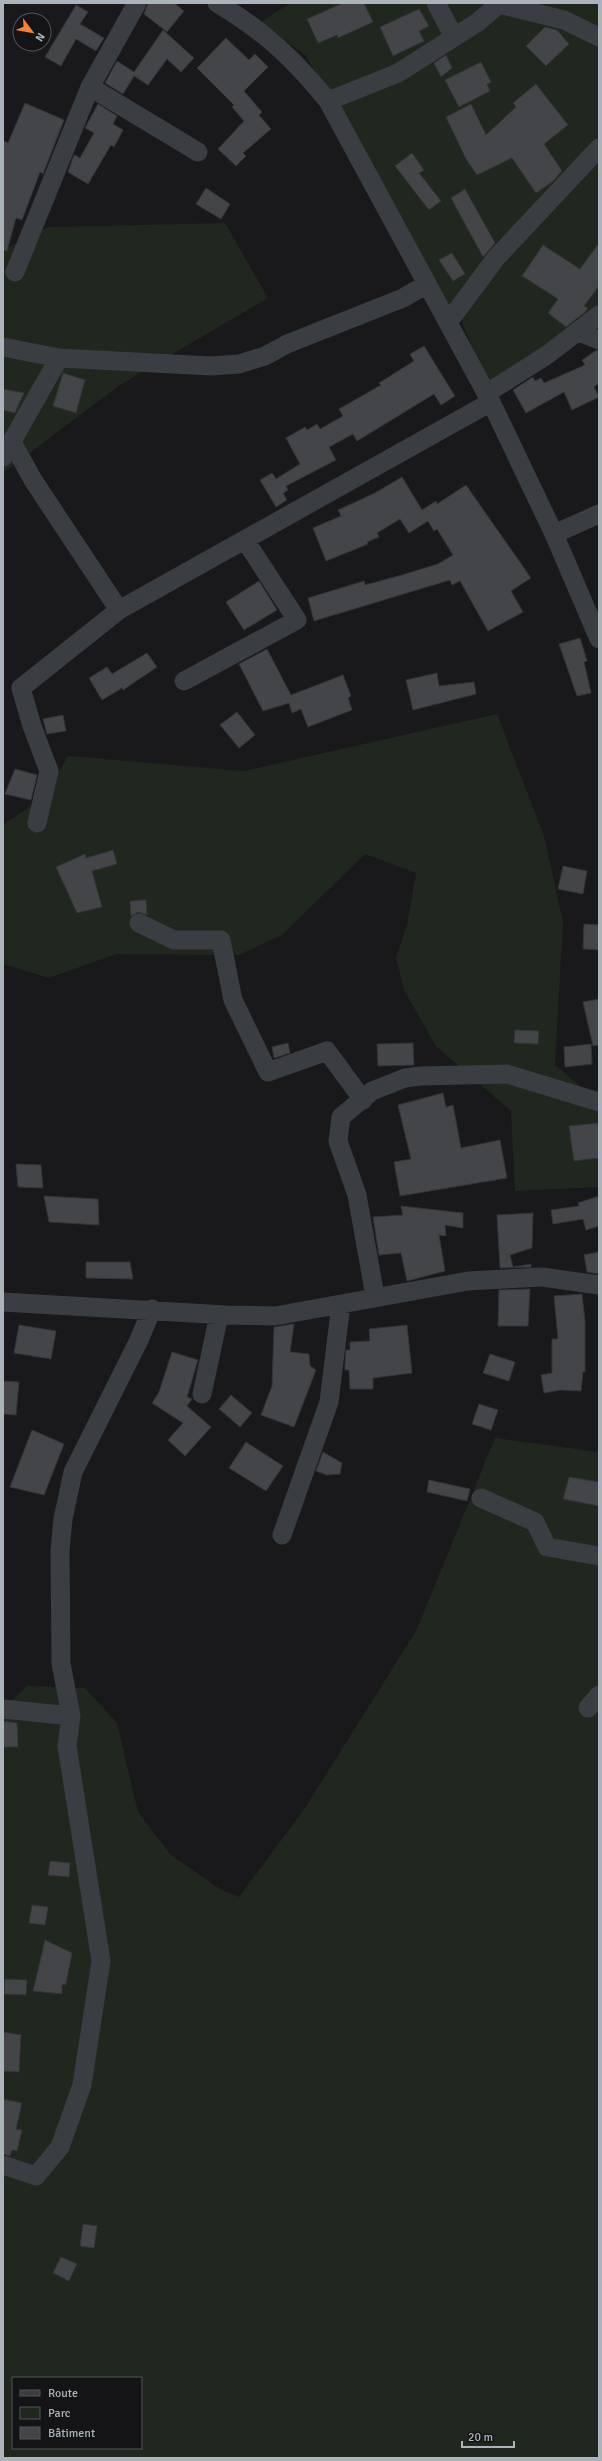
<svg xmlns="http://www.w3.org/2000/svg" width="602" height="2461" font-family="Signika,sans-serif">
<rect width="100%" height="100%" fill="#19191b"/>
<path fill="#1f271e" fill-rule="evenodd" d="M 290,3 L 599,3 L 599,310 L 493,398 L 457,310 L 445,301 L 332,98 L 305,55 L 261,22 Z
M 225,223 L 268,298 L 120,385 L 3,473 L 3,250 L 49,227 Z
M 497,714 L 544,836 L 563,922 L 555,1065 L 599,1102 L 599,1187 L 515,1191 L 511,1111 L 436,1046 L 404,990 L 396,957 L 407,925 L 416,873 L 365,854 L 282,935 L 239,955 L 116,954 L 49,978 L 3,964 L 3,825 L 45,796 L 68,756 L 244,771 Z
M 495,1438 L 599,1452 L 599,2458 L 3,2458 L 3,1709 L 27,1686 L 85,1688 L 117,1723 L 138,1812 L 171,1855 L 220,1889 L 239,1897 L 303,1811 L 416,1631 ZM 13,2378 L 141,2378 L 141,2448 L 13,2448 Z"/>
<path fill="#434548" stroke="#333437" d="M 148,3 L 174,3 L 184,11 L 167,32 L 144,14 Z
M 343,3 L 364,3 L 373,22 L 338,38 L 337,35 L 318,43 L 307,19 Z
M 76,5 L 88,12 L 80,24 L 104,38 L 96,51 L 76,39 L 61,66 L 45,57 Z
M 419,9 L 429,26 L 419,31 L 424,41 L 393,56 L 380,27 Z
M 545,27 L 557,30 L 569,44 L 546,66 L 526,46 Z
M 163,30 L 194,58 L 181,72 L 167,59 L 148,85 L 134,76 L 123,94 L 105,83 L 117,61 L 134,72 Z
M 226,38 L 249,60 L 255,54 L 268,67 L 244,91 L 262,112 L 259,115 L 271,129 L 243,153 L 246,156 L 236,166 L 218,149 L 244,121 L 232,107 L 234,105 L 197,68 Z
M 446,55 L 452,68 L 441,77 L 434,63 Z
M 481,62 L 491,82 L 487,84 L 490,91 L 459,107 L 445,80 Z
M 536,84 L 568,125 L 544,144 L 562,171 L 552,182 L 536,193 L 512,158 L 477,175 L 466,159 L 446,117 L 471,104 L 486,135 L 516,107 L 513,103 Z
M 25,103 L 64,120 L 43,174 L 40,172 L 22,220 L 16,218 L 7,251 L 3,250 L 3,140 L 8,143 Z
M 98,104 L 117,116 L 113,124 L 123,130 L 114,147 L 111,145 L 88,184 L 68,172 L 74,155 L 80,158 L 94,133 L 85,128 Z
M 412,153 L 424,170 L 419,173 L 441,201 L 429,210 L 395,166 Z
M 206,188 L 230,204 L 221,219 L 196,204 Z
M 465,189 L 495,243 L 483,257 L 451,198 Z
M 599,243 L 599,286 L 584,306 L 588,308 L 585,312 L 566,327 L 548,313 L 558,299 L 522,276 L 543,245 L 580,269 Z
M 452,253 L 465,274 L 453,281 L 439,260 Z
M 424,346 L 455,396 L 441,405 L 434,394 L 357,441 L 353,434 L 329,447 L 336,460 L 286,486 L 288,490 L 283,493 L 287,500 L 276,507 L 260,480 L 272,473 L 276,479 L 300,464 L 286,438 L 305,427 L 307,430 L 317,424 L 320,429 L 343,416 L 339,409 L 381,385 L 379,383 L 414,361 L 410,354 Z
M 597,350 L 599,351 L 599,387 L 597,384 L 594,387 L 599,397 L 572,410 L 564,392 L 526,413 L 513,390 L 533,377 L 535,381 L 541,378 L 544,383 L 585,365 L 582,360 Z
M 63,373 L 85,380 L 76,413 L 53,406 Z
M 3,389 L 24,393 L 15,413 L 3,410 Z
M 402,477 L 422,510 L 436,501 L 437,504 L 466,485 L 531,578 L 511,591 L 523,612 L 488,631 L 460,581 L 452,585 L 450,580 L 314,621 L 308,598 L 364,581 L 365,585 L 402,575 L 438,564 L 453,555 L 437,529 L 434,531 L 428,521 L 409,533 L 400,519 L 377,533 L 379,537 L 367,542 L 368,544 L 326,561 L 313,528 L 341,516 L 338,510 L 375,493 Z
M 259,581 L 277,610 L 244,630 L 226,602 Z
M 580,638 L 587,661 L 584,662 L 591,693 L 577,696 L 559,644 Z
M 267,649 L 291,695 L 343,675 L 351,696 L 348,698 L 352,710 L 308,727 L 301,709 L 292,713 L 289,703 L 263,711 L 239,664 Z
M 147,653 L 157,667 L 123,690 L 122,688 L 102,700 L 89,678 L 107,667 L 112,674 Z
M 437,673 L 439,686 L 474,682 L 476,694 L 413,710 L 406,680 Z
M 237,712 L 255,735 L 239,748 L 220,725 Z
M 63,715 L 66,731 L 47,734 L 43,719 Z
M 15,769 L 37,775 L 31,800 L 5,794 Z
M 113,850 L 117,864 L 92,871 L 102,907 L 77,913 L 56,867 L 85,854 L 86,858 Z
M 563,866 L 587,871 L 583,894 L 558,889 Z
M 146,900 L 147,915 L 138,912 L 131,916 L 130,901 Z
M 584,924 L 599,925 L 599,950 L 583,949 Z
M 599,999 L 599,1045 L 593,1046 L 583,1002 Z
M 515,1030 L 539,1031 L 538,1044 L 514,1043 Z
M 288,1043 L 290,1053 L 274,1058 L 272,1047 Z
M 413,1043 L 414,1065 L 378,1066 L 377,1044 Z
M 591,1044 L 592,1064 L 565,1067 L 564,1047 Z
M 443,1093 L 446,1107 L 453,1105 L 461,1148 L 500,1140 L 507,1178 L 400,1196 L 394,1162 L 411,1159 L 398,1105 Z
M 599,1123 L 599,1158 L 574,1161 L 569,1126 Z
M 16,1164 L 41,1165 L 43,1188 L 18,1187 Z
M 44,1196 L 98,1199 L 99,1225 L 49,1222 Z
M 599,1196 L 599,1226 L 586,1230 L 583,1219 L 553,1224 L 551,1210 L 579,1206 L 578,1203 Z
M 401,1206 L 463,1213 L 463,1228 L 445,1225 L 446,1236 L 439,1235 L 445,1271 L 407,1281 L 401,1253 L 379,1255 L 373,1217 L 403,1215 Z
M 533,1213 L 532,1248 L 510,1255 L 513,1267 L 531,1264 L 531,1267 L 500,1268 L 497,1215 Z
M 599,1252 L 599,1274 L 587,1272 L 584,1255 Z
M 86,1262 L 130,1262 L 133,1279 L 86,1278 Z
M 530,1289 L 528,1326 L 498,1326 L 499,1290 Z
M 582,1294 L 585,1322 L 585,1372 L 583,1372 L 581,1391 L 560,1390 L 544,1393 L 541,1375 L 552,1373 L 552,1339 L 558,1339 L 554,1296 Z
M 294,1324 L 290,1352 L 309,1354 L 310,1366 L 316,1370 L 294,1427 L 261,1415 L 272,1386 L 274,1327 Z
M 19,1325 L 56,1331 L 51,1359 L 14,1353 Z
M 407,1325 L 412,1373 L 373,1378 L 373,1389 L 350,1389 L 349,1370 L 345,1370 L 345,1364 L 346,1350 L 350,1350 L 350,1342 L 370,1341 L 369,1329 Z
M 172,1352 L 198,1360 L 187,1397 L 192,1399 L 187,1406 L 211,1427 L 185,1456 L 168,1440 L 183,1423 L 152,1403 L 159,1392 Z
M 490,1354 L 515,1362 L 509,1381 L 483,1373 Z
M 3,1381 L 19,1382 L 16,1415 L 3,1414 Z
M 231,1395 L 252,1413 L 240,1427 L 219,1409 Z
M 479,1404 L 498,1410 L 491,1430 L 472,1424 Z
M 32,1430 L 64,1444 L 44,1495 L 10,1487 Z
M 246,1442 L 283,1466 L 266,1491 L 229,1468 Z
M 323,1452 L 342,1463 L 340,1474 L 327,1475 L 316,1471 Z
M 569,1477 L 599,1482 L 599,1506 L 563,1499 Z
M 429,1480 L 470,1489 L 467,1501 L 427,1492 Z
M 3,1721 L 17,1723 L 18,1747 L 3,1747 Z
M 50,1861 L 70,1863 L 69,1877 L 48,1875 Z
M 32,1905 L 48,1907 L 45,1925 L 29,1923 Z
M 45,1940 L 72,1953 L 66,1984 L 62,1985 L 62,1994 L 33,1991 Z
M 5,1979 L 27,1980 L 26,1995 L 4,1994 Z
M 3,2032 L 21,2035 L 19,2072 L 3,2071 Z
M 3,2099 L 22,2103 L 16,2129 L 22,2130 L 17,2151 L 12,2150 L 10,2156 L 3,2154 Z
M 83,2224 L 97,2226 L 94,2248 L 80,2246 Z
M 61,2257 L 77,2264 L 69,2281 L 53,2273 Z"/>
<g fill="none" stroke-linecap="round" stroke-linejoin="round">
<path stroke="#3a3d41" stroke-width="19" d="M 217,3 C 264,31 294,59 328,101 L 491,402 L 554,534 L 599,639
M 436,3 L 454,37
M 499,4 L 564,20 L 599,37
M 90,87 L 198,152
M 328,101 L 398,73 L 478,22 L 500,3
M 15,272 L 90,87 L 137,3
M 449,321 L 496,258 L 599,148
M 579,332 L 599,340
M 3,347 L 59,358
M 487,393 L 547,355 L 599,315
M 12,442 L 33,480 L 119,610
M 3,457 L 59,358 L 211,366 L 239,364 L 265,356 L 287,344 L 403,298 L 427,284
M 554,534 L 599,514
M 184,681 L 297,620 L 245,540
M 37,823 L 49,771 L 32,726 L 21,688 L 119,610 L 491,402
M 139,923 L 174,940 L 221,940 L 233,1000 L 268,1072 L 327,1051 L 363,1100
M 375,1296 L 357,1195 L 338,1141 L 341,1117 L 372,1091 L 405,1078 L 421,1076 L 507,1074 L 599,1102
M 3,1302 L 226,1315 L 275,1316 L 468,1281 L 542,1277 L 599,1285
M 202,1394 L 219,1315
M 481,1498 L 535,1522 L 547,1547 L 599,1556
M 282,1535 L 329,1402 L 341,1304
M 588,1708 L 599,1695
M 3,1709 L 71,1716
M 3,2165 L 36,2176 L 60,2147 L 82,2085 L 101,1961 L 67,1746 L 71,1716 L 61,1663 L 60,1551 L 63,1519 L 73,1472 L 139,1340 L 152,1309"/>
</g>
<rect width="602" height="2461" fill="none" stroke="#abb4bb" stroke-width="8"/>
<rect x="12" y="2377" width="130" height="72" fill="#141416" stroke="#505458"/>
<rect x="20" y="2390" width="20" height="6" fill="#3a3d41" stroke="#505458"/>
<text x="48" y="2397" font-size="12" fill="#abb4bb">Route</text>
<rect x="20" y="2407" width="20" height="12" fill="#1f271e" stroke="#505458"/>
<text x="48" y="2417" font-size="12" fill="#abb4bb">Parc</text>
<rect x="20" y="2427" width="20" height="12" fill="#434548" stroke="#505458"/>
<text x="48" y="2437" font-size="12" fill="#abb4bb">Bâtiment</text>
<g transform="translate(32 32) rotate(122)"><circle r="19" fill="#141416" stroke="#505458"/>
<path d="M0-3L7 15L0 10L-7 15Z" fill="#fb8031"/>
<text y="-6" font-size="11" font-weight="bold" text-anchor="middle" fill="#abb4bb">N</text>
</g>
<path d="M462 2441v6h52v-6" fill="none" stroke="#abb4bb" stroke-width="2"/>
<text x="468" y="2441" font-size="12" fill="#abb4bb" stroke="#141416" stroke-width="3" paint-order="stroke">20 m</text>
</svg>
